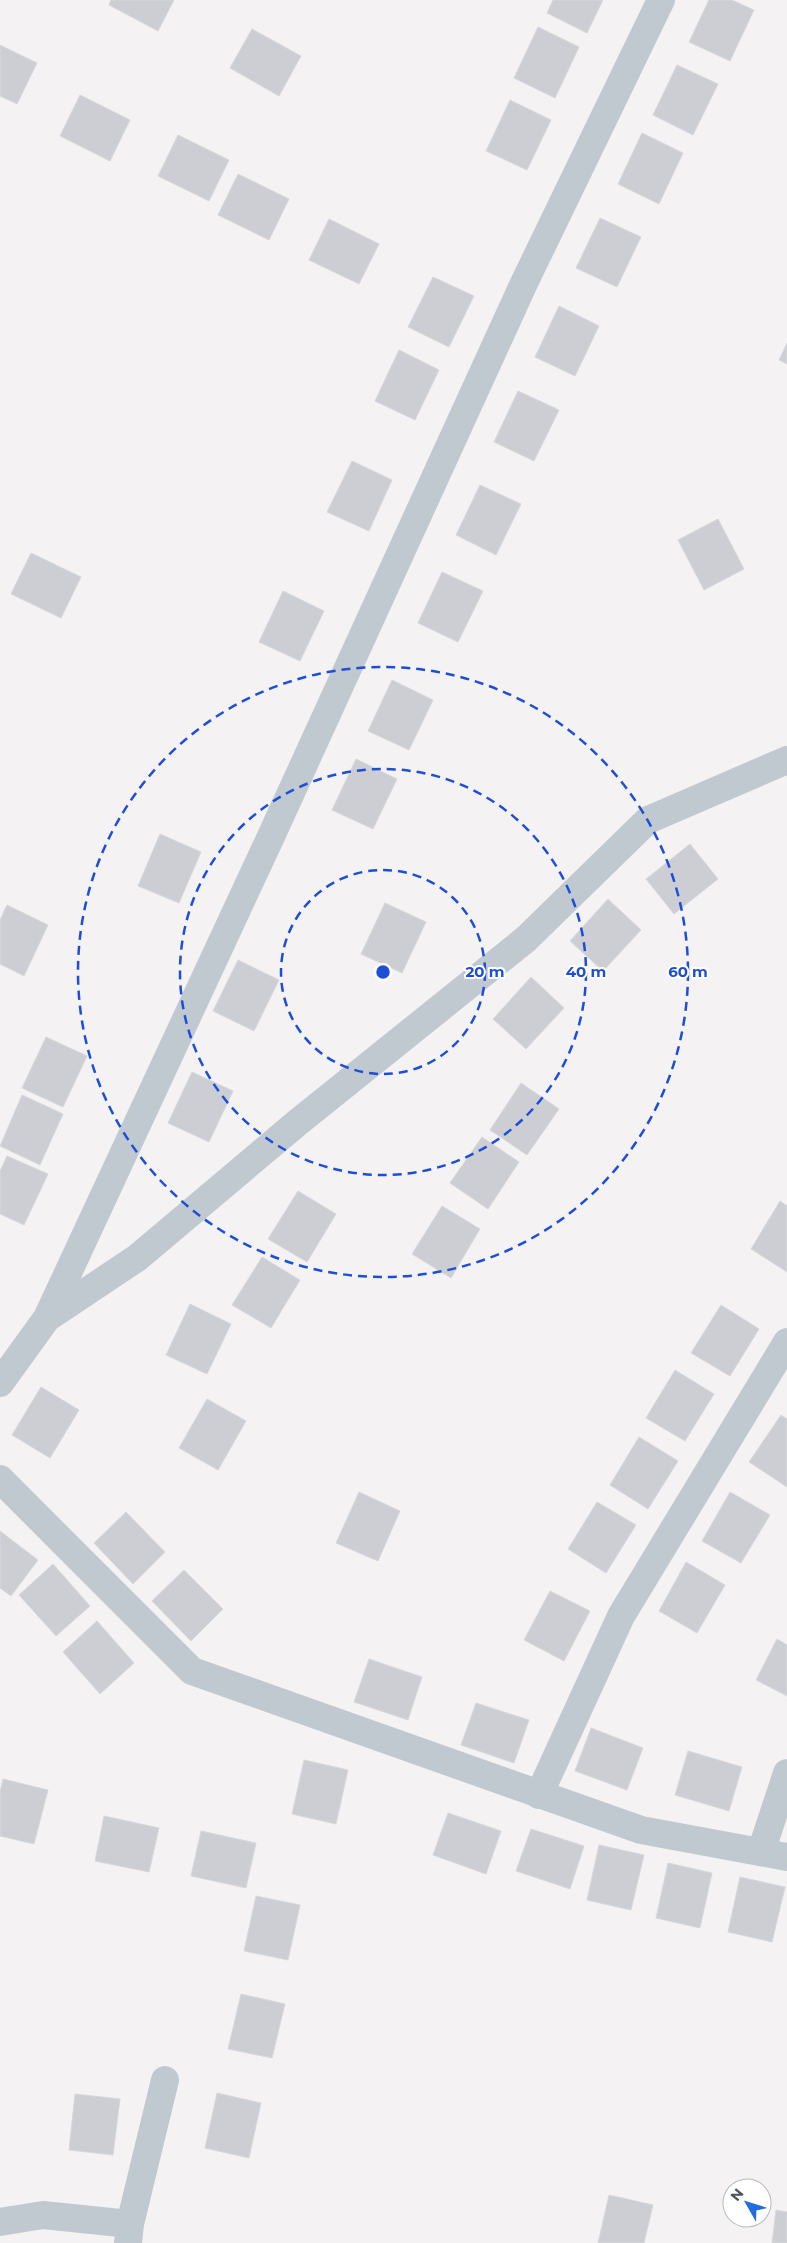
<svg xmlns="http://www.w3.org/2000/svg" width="787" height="2243" font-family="Montserrat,sans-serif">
<rect width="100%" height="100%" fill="#f4f2f2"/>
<path fill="#cdced4" stroke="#d7d8dd" d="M 111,0 L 174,0 L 158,31 L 109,5 Z
M 553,0 L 603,0 L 587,33 L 547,13 Z
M 709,0 L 732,0 L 754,10 L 730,61 L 689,42 Z
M 538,27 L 579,47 L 555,98 L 514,78 Z
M 252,29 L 301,56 L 279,96 L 230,68 Z
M 0,45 L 37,63 L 17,104 L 0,96 Z
M 677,65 L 718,84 L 693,135 L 653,115 Z
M 80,95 L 130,120 L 110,161 L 60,136 Z
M 510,100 L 551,120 L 527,170 L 486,151 Z
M 642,133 L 683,153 L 659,204 L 618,184 Z
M 178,135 L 229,160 L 209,201 L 158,176 Z
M 238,174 L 289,199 L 269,240 L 218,215 Z
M 600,218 L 641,237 L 617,287 L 576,268 Z
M 329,219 L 379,244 L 359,284 L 309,260 Z
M 433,277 L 474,296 L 449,347 L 408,327 Z
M 559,306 L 599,326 L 575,376 L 535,357 Z
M 787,343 L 787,364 L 779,360 Z
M 399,350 L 439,370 L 415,420 L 375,401 Z
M 518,391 L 559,410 L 534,461 L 494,442 Z
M 352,461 L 392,480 L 369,531 L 327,512 Z
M 480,485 L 521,504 L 496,555 L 456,535 Z
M 718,519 L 744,569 L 704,590 L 678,540 Z
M 31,553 L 81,577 L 61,618 L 11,594 Z
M 442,572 L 483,591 L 458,642 L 418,623 Z
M 283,591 L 324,611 L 300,661 L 259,642 Z
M 392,680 L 433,700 L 409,750 L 368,731 Z
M 356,759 L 397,779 L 373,829 L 332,810 Z
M 160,834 L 201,852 L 179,903 L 138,886 Z
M 690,844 L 718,879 L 674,914 L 646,879 Z
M 608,899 L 641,930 L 603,971 L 570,941 Z
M 385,903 L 426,922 L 402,973 L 361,954 Z
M 7,905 L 48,925 L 24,976 L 0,964 L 0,920 Z
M 238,960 L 279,980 L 254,1031 L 213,1011 Z
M 531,977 L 564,1008 L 526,1049 L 493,1019 Z
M 46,1037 L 87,1056 L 63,1107 L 22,1088 Z
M 192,1072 L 233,1091 L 209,1142 L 168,1123 Z
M 521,1083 L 559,1109 L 527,1155 L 490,1130 Z
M 22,1095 L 63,1114 L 40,1165 L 0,1146 Z
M 482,1137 L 519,1162 L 488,1209 L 450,1183 Z
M 7,1156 L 48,1174 L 24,1225 L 0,1214 L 0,1171 Z
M 298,1191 L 336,1214 L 307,1262 L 268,1239 Z
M 780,1201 L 787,1206 L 787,1272 L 751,1249 Z
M 442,1206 L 480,1229 L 451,1278 L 412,1254 Z
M 262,1257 L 300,1280 L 271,1328 L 232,1305 Z
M 190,1304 L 231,1324 L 207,1374 L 166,1355 Z
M 721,1305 L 759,1329 L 730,1376 L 691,1353 Z
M 675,1370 L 714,1394 L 685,1441 L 646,1418 Z
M 41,1387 L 79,1410 L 50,1458 L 12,1435 Z
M 207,1399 L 246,1421 L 218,1470 L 179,1448 Z
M 781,1415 L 787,1419 L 787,1487 L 749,1462 Z
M 639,1437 L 678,1461 L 648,1509 L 610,1485 Z
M 359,1492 L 400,1511 L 378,1561 L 336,1543 Z
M 730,1492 L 770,1515 L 741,1563 L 702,1541 Z
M 597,1502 L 636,1525 L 606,1573 L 568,1549 Z
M 126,1512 L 165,1552 L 133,1584 L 94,1543 Z
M 0,1531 L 38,1560 L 11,1596 L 0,1588 Z
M 686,1562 L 725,1585 L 697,1633 L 659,1611 Z
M 53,1564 L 90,1606 L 56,1636 L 19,1595 Z
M 184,1570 L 223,1609 L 191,1641 L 152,1601 Z
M 550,1591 L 590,1611 L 564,1661 L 524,1640 Z
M 97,1621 L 134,1663 L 100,1694 L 63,1652 Z
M 777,1639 L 787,1645 L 787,1696 L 756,1680 Z
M 369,1659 L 422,1677 L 408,1720 L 354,1702 Z
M 476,1703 L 529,1720 L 514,1763 L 461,1745 Z
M 591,1728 L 643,1748 L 627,1790 L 575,1771 Z
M 688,1751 L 742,1767 L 729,1811 L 675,1795 Z
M 304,1760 L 348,1770 L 336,1824 L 292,1814 Z
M 3,1779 L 48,1790 L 34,1844 L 0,1836 L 0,1792 Z
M 448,1813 L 501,1831 L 486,1874 L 433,1855 Z
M 104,1816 L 159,1828 L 149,1872 L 95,1861 Z
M 531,1829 L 584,1846 L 570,1889 L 516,1871 Z
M 201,1831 L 256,1843 L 246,1888 L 191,1876 Z
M 599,1845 L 644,1855 L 631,1910 L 587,1900 Z
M 668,1863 L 712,1873 L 700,1928 L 656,1918 Z
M 740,1877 L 785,1887 L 772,1942 L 728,1932 Z
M 256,1896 L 300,1905 L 288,1960 L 244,1951 Z
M 241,1994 L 285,2004 L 272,2058 L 228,2049 Z
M 217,2093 L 261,2103 L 249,2158 L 205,2148 Z
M 75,2094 L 120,2099 L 113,2155 L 69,2150 Z
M 609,2195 L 653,2205 L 644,2243 L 598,2243 Z
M 776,2210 L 787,2212 L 787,2243 L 772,2243 Z"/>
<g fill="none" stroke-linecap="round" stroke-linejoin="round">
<path stroke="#c1c9d0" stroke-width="28" d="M 47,1318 L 137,1258 L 297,1123 L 526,939 L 648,820 L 787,760
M 0,1383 L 47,1318 L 273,832 L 524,283 L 661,0
M 0,1479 L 192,1671 L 641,1830 L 787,1857
M 539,1795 L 621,1616 L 787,1342
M 761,1852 L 787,1773
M 0,2222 L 43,2215 L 130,2224
M 128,2243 L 130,2224 L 165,2080"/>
</g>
<g fill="none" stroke="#1d4ed8" stroke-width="2.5" stroke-dasharray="9 6">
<circle cx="383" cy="972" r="102"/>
<circle cx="383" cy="972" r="203"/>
<circle cx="383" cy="972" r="305"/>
</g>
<circle cx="383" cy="972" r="8" fill="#1d4ed8" stroke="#fff" stroke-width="2.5"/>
<g font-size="15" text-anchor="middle" font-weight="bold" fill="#1d4ed8" stroke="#fff" stroke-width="4" stroke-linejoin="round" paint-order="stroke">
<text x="485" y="977">20 m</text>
<text x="586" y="977">40 m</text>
<text x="688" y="977">60 m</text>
</g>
<g transform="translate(747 2203) rotate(309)"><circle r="24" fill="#ffffff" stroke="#b7bbbf"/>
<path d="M0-4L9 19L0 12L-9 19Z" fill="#236cde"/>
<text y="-8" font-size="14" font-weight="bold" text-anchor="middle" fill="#4b545f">N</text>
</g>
</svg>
